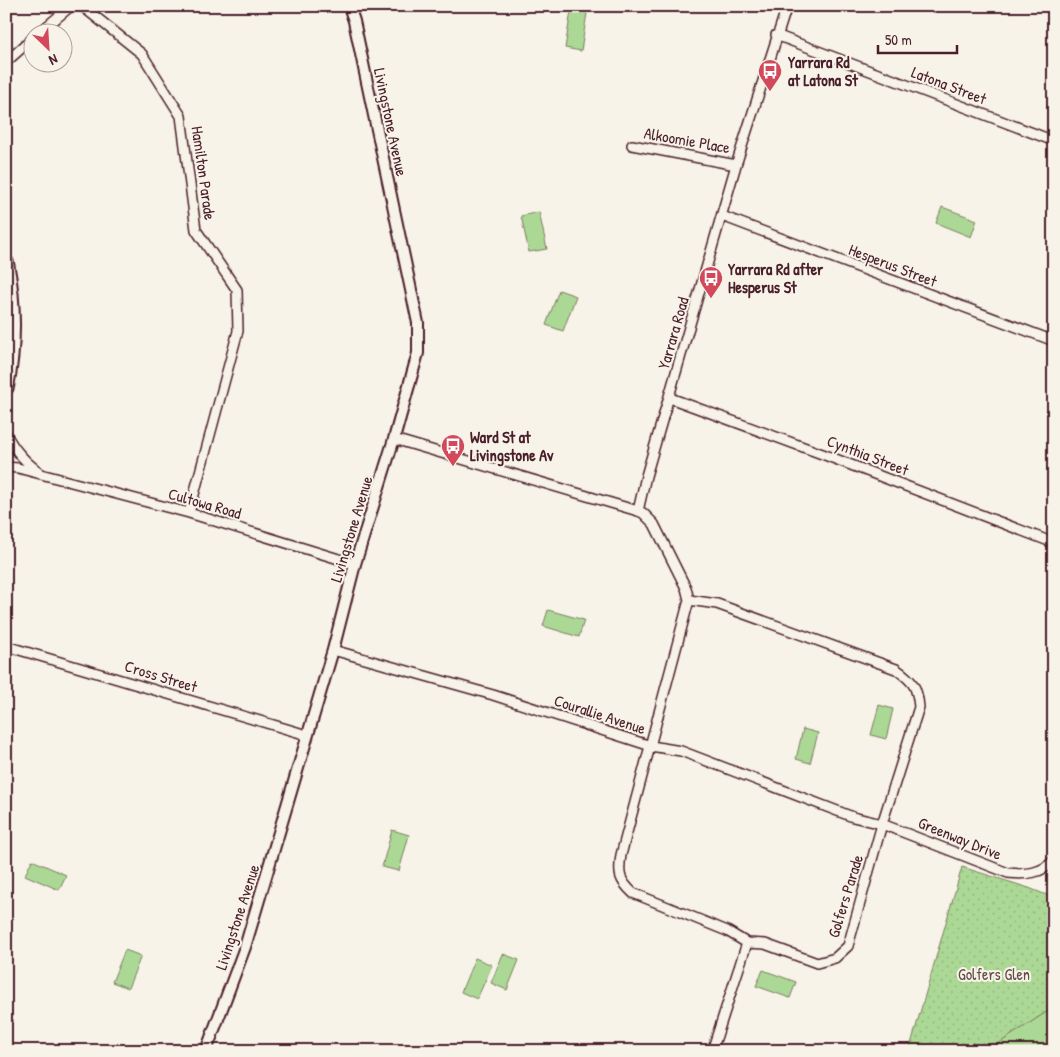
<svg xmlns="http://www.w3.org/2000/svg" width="1060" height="1057" font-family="'Patrick Hand',sans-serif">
<defs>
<pattern id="park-dots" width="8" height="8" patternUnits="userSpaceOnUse" patternTransform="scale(1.25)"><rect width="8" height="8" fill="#acd896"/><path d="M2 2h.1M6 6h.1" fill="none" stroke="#96b981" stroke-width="1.8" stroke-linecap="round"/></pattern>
</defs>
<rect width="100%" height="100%" fill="#f7f3e8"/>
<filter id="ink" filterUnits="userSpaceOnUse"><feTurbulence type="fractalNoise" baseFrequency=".02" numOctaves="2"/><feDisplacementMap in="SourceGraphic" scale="10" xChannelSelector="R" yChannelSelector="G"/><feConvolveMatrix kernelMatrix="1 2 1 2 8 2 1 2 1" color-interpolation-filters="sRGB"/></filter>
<g filter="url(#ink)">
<path fill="#acd896" stroke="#7b7c60" d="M 571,11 L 587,13 L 581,51 L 565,48 Z
M 942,207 L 977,220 L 971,237 L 936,223 Z
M 539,212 L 547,249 L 529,252 L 521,216 Z
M 559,290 L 576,296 L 563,331 L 546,325 Z
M 548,610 L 584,620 L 579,637 L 543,626 Z
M 879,705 L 893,709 L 886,739 L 871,735 Z
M 803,729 L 818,733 L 810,763 L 796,759 Z
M 392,830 L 409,835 L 399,871 L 382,867 Z
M 32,860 L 66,875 L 59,890 L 25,875 Z
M 125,950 L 141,956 L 128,988 L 112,982 Z
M 503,954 L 519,960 L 507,990 L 491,983 Z
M 475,958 L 492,965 L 477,999 L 461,992 Z
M 763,970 L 796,982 L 790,998 L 756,986 Z
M 1054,1007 L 1054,1051 L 987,1051 Z"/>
<path fill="url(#park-dots)" stroke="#7b7c60" d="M 962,867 L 1029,888 L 1054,898 L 1054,1007 L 987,1051 L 909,1051 Z"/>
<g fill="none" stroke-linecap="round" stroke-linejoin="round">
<g stroke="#4a1f2b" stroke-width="12">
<path id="minor" d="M 82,6 L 142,54 L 181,116 L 196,230 L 237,290 L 238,331 L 189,513
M 40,32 L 71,6
M 776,35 L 1054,141
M 6,62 L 32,39
M 632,145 L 736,165
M 722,216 L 1054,341
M 670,398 L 825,455 L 1054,543
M 6,433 C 12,447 25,462 38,471
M 394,439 L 638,511 L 643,513 L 654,524 L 686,588 L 689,600 L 621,855 C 618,874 619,880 633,893 L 727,931 L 747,943 L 765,944 L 817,963 L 835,958 L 848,946 L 882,824 L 919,707 C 917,686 913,681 896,669 L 717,604 L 689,600
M 6,467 L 18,468 L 189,513 L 355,564
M 638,511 L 646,476 L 736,165 L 787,6
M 6,646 L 307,735
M 333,650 L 493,695 L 651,746 L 681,751 L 853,817 L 882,824 L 1008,873 C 1025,875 1042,874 1054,860
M 712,1051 L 747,943"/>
</g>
<g stroke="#4a1f2b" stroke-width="14">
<path id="tertiary" d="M 206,1051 L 245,947 L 333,650 L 355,564 L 394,439 L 418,353 L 418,323 L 354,21 L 349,6"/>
</g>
<g stroke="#4a1f2b" stroke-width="18">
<path id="trunk" d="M 6,263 C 14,304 14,346 6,387"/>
</g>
<use href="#minor" stroke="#f7f3e8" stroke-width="9"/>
<use href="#tertiary" stroke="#f7f3e8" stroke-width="10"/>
<use href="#trunk" stroke="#f7f3e8" stroke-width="14"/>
</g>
</g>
<defs>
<g id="bus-pin" transform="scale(1.25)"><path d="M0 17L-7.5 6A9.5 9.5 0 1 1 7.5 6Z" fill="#d1495b" stroke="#f7f3e8"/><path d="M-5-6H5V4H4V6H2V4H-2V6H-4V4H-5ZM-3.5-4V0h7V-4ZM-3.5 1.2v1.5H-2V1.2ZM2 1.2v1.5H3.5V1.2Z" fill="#fff"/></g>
</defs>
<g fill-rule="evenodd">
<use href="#bus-pin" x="770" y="71"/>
<use href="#bus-pin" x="711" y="278"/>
<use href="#bus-pin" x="453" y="446"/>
</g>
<g text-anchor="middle" stroke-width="4" stroke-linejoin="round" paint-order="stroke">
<g font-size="16" font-weight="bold" fill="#4a1f2b" stroke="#f7f3e8" text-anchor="start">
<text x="788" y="68">Yarrara Rd<tspan x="788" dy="18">at Latona St</tspan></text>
<text x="728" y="275">Yarrara Rd after<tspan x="728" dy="18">Hesperus St</tspan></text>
<text x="470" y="443">Ward St at<tspan x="470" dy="18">Livingstone Av</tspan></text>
</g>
<g font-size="16" fill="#4a1f2b" stroke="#f7f3e8">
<text transform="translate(949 85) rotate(21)" y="6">Latona Street</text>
<text transform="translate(391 122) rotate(78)" y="6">Livingstone Avenue</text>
<text transform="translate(687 140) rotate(10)" y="6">Alkoomie Place</text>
<text transform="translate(204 173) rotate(82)" y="6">Hamilton Parade</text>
<text transform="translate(893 265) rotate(21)" y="6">Hesperus Street</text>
<text transform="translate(673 333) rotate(-74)" y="6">Yarrara Road</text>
<text transform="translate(868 455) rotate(21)" y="6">Cynthia Street</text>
<text transform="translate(205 503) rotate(16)" y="6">Cultowa Road</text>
<text transform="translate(351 529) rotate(-73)" y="6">Livingstone Avenue</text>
<text transform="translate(161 676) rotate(17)" y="6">Cross Street</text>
<text transform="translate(600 714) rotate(18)" y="6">Courallie Avenue</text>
<text transform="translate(960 838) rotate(22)" y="6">Greenway Drive</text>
<text transform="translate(845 896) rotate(-73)" y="6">Golfers Parade</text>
<text transform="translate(237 917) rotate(-72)" y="6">Livingstone Avenue</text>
</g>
<g font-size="16" fill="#624d46" stroke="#f7f3e8">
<text x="994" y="980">Golfers Glen</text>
</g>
</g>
<rect width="1060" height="1057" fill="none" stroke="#f7f3e8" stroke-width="25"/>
<rect x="12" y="12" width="1035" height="1032" fill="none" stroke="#4a1f2b" stroke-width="2" filter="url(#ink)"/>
<g transform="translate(48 48) rotate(155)"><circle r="24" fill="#f7f3e8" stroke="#b29e9c"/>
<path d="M0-4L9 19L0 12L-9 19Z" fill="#d1495b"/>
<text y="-8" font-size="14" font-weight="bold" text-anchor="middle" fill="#4a1f2b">N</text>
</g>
<path d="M878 45v8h79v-8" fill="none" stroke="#4a1f2b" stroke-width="2.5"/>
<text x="885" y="45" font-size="15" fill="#4a1f2b" stroke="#f7f3e8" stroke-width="4" paint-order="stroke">50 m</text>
</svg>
